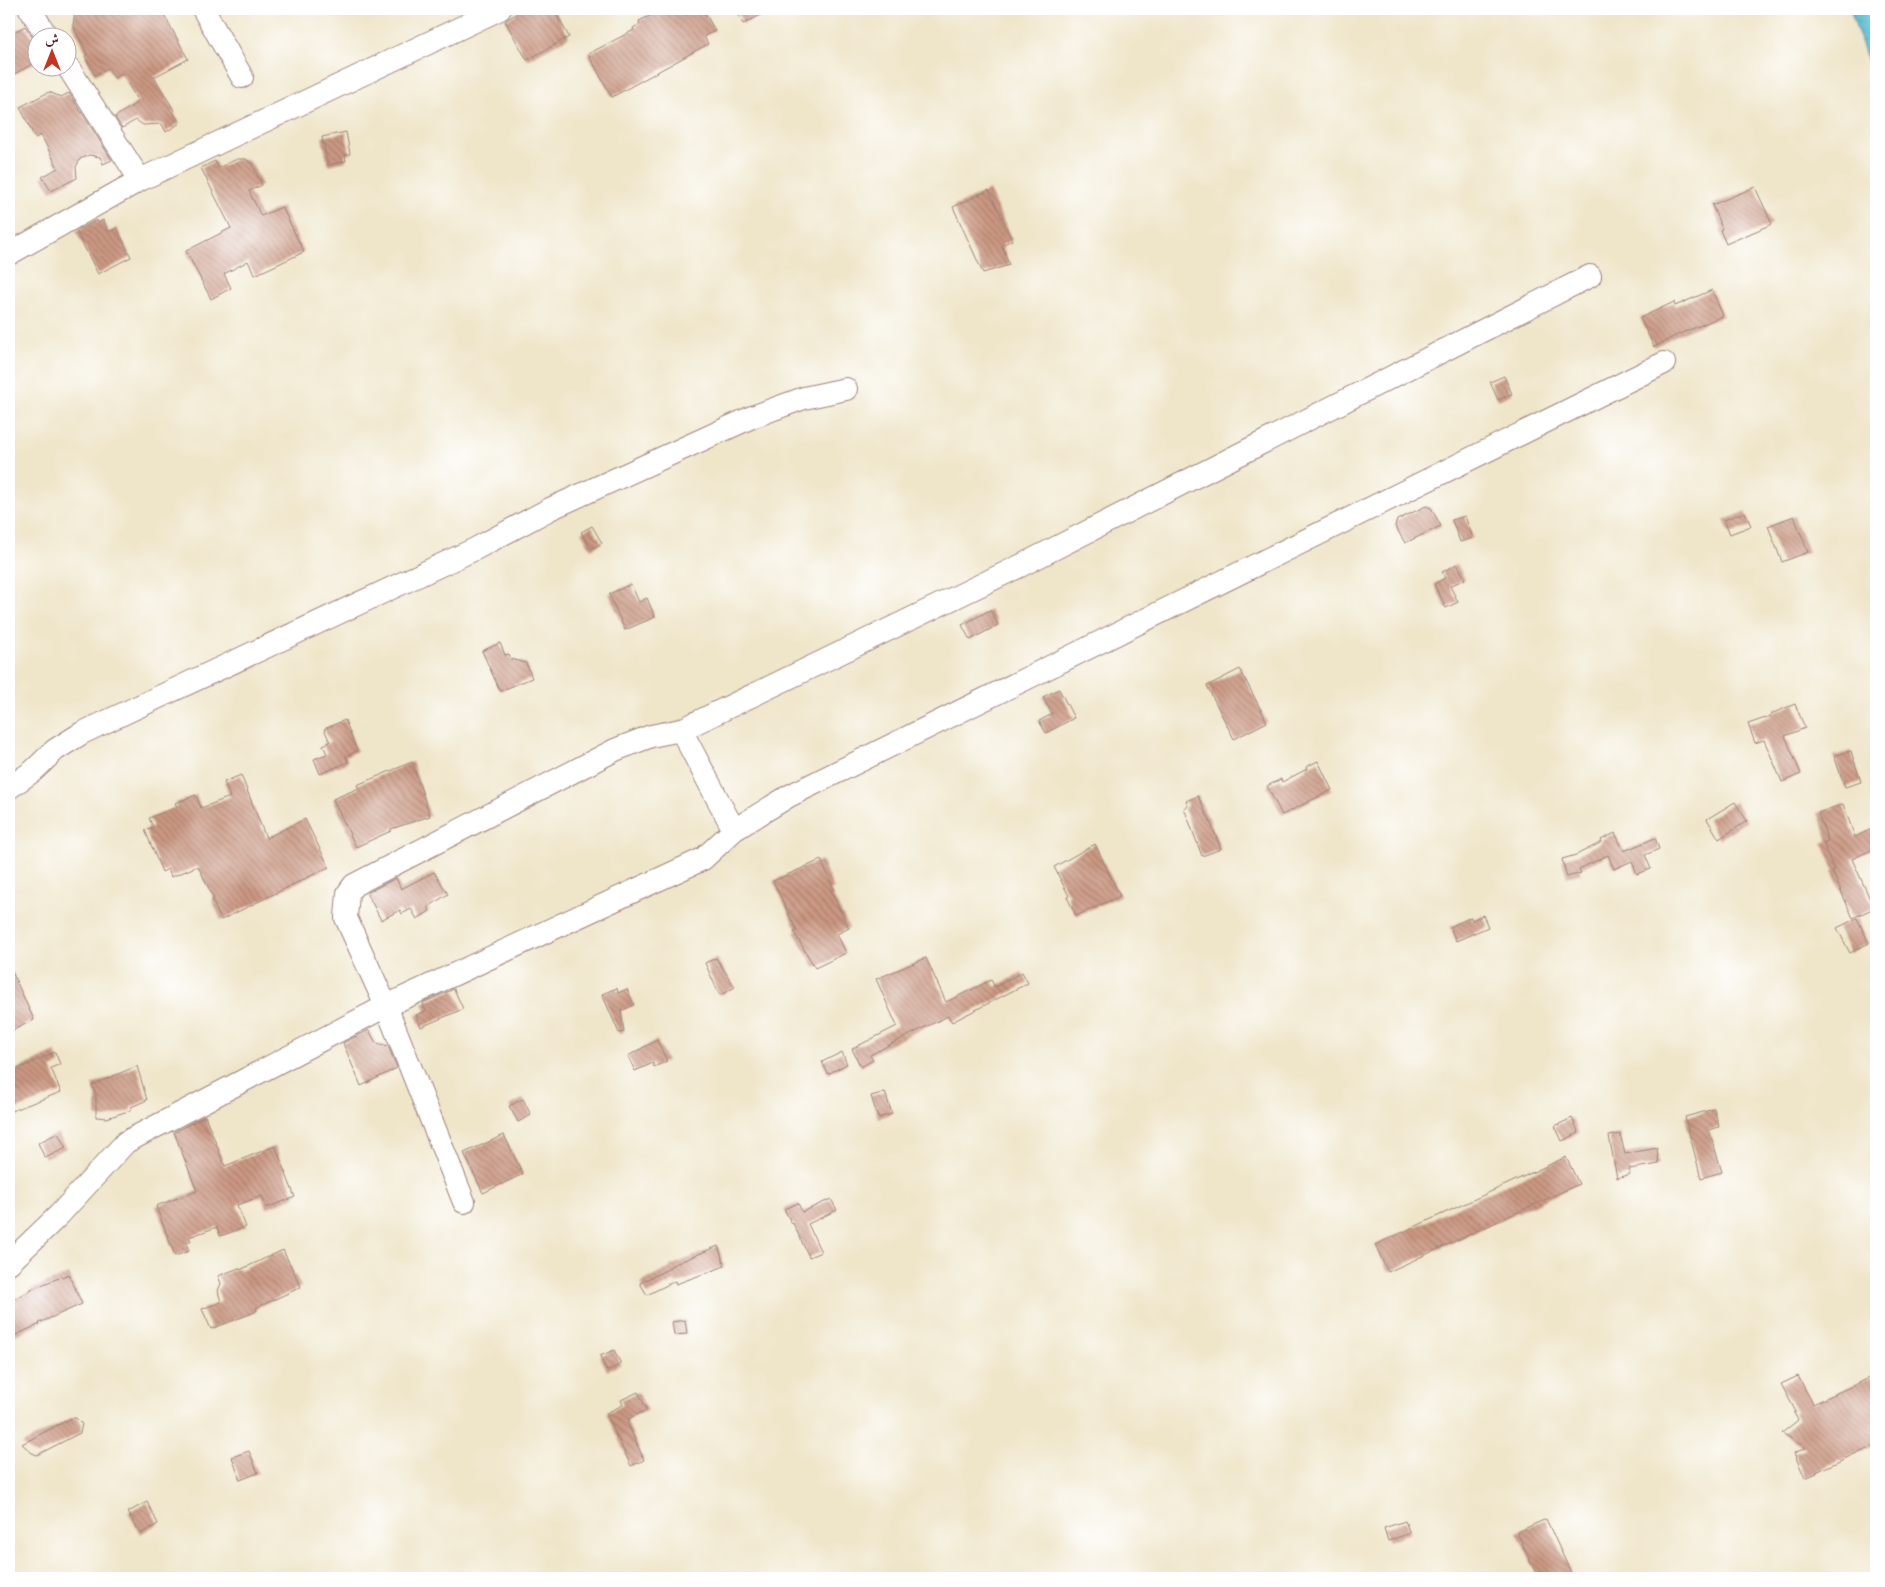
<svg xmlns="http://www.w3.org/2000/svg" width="1885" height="1587" font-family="'IM FELL Great Primer',Amiri,serif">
<defs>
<pattern id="water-ripples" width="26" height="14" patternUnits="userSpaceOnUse" patternTransform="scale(1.25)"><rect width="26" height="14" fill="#57bfd4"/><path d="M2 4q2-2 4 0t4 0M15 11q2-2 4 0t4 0" fill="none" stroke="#4a9bac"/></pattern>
<pattern id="building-back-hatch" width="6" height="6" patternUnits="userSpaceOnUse" patternTransform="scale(1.25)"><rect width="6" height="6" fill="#cb9882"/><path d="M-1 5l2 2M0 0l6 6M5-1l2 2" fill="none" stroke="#a77b6b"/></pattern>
</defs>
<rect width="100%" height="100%" fill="#fff"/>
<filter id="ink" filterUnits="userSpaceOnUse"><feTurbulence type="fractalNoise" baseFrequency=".02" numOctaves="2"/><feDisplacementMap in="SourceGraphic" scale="10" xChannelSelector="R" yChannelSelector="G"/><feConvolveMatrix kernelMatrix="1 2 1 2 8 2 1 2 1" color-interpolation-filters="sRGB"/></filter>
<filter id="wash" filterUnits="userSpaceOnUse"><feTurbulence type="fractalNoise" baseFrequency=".0096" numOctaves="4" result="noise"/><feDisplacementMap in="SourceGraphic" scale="20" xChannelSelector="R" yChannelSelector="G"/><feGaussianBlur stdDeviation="1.12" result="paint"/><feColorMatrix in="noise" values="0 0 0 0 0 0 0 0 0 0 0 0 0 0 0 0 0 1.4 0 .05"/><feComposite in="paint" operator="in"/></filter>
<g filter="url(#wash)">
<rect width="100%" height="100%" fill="#efe5c9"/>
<path fill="url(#water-ripples)" stroke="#506f80" d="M 1850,9 L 1876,9 L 1876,85 Z"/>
<g id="blocks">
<path fill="url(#building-back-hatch)" d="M 76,9 L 161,9 L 188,59 L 154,77 L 174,110 L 173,112 L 180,123 L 166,132 L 162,124 L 143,125 L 136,120 L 122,128 L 115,117 L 138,102 L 122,73 L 114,78 L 108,68 L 95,75 L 85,56 L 87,54 L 73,25 Z
M 523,9 L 554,9 L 569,37 L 527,60 L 505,21 Z
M 664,9 L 703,9 L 715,31 L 704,36 L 708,44 L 612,97 L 588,54 L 634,30 L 633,28 L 640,24 L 639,21 Z
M 736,9 L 773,9 L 743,24 Z
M 25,26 L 38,46 L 38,61 L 9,77 L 9,35 Z
M 49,92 L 61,97 L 69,93 L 112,160 L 103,164 L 100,157 L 89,155 L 80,159 L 76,167 L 77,178 L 51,191 L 42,177 L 58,168 L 41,135 L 35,138 L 20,107 Z
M 346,132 L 350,154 L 345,155 L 346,161 L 328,165 L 322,137 Z
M 237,159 L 246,159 L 252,164 L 262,185 L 249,191 L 261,216 L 282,207 L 304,252 L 255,275 L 248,261 L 224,274 L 231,288 L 211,299 L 186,251 L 231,228 L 201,168 L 215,161 L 218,168 Z
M 1755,187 L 1772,224 L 1726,244 L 1720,230 L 1722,229 L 1712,205 Z
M 989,190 L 1012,240 L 1002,245 L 1009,265 L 983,273 L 953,207 Z
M 97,220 L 98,223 L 103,220 L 109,232 L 117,228 L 131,257 L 98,274 L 76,231 Z
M 1712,290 L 1723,316 L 1677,335 L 1654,347 L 1640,318 L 1674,302 L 1675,306 Z
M 1504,376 L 1512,394 L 1498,400 L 1490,382 Z
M 1426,506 L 1431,508 L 1441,526 L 1405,543 L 1395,526 L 1397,520 Z
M 1745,512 L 1751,526 L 1730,534 L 1724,520 Z
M 1465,516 L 1473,538 L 1460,542 L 1452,520 Z
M 1794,516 L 1808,552 L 1782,562 L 1768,526 Z
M 592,526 L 602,543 L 591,549 L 581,532 Z
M 1457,564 L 1465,579 L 1450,586 L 1458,602 L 1446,608 L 1434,584 L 1445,578 L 1442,572 Z
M 631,584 L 639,602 L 647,598 L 655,617 L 625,630 L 609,594 Z
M 990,610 L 998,625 L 970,640 L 962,625 Z
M 500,643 L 505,655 L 509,654 L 511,659 L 526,663 L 532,678 L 500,691 L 482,651 Z
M 1240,669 L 1267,722 L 1234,739 L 1207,686 Z
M 1059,689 L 1074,718 L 1046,733 L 1039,721 L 1052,714 L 1043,697 Z
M 1795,704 L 1805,728 L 1785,736 L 1801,774 L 1782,782 L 1764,740 L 1755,743 L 1748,724 L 1771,716 L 1771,714 Z
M 345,720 L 357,751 L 346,756 L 348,762 L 320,774 L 314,759 L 327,754 L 323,745 L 330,742 L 324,729 Z
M 1851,751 L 1861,782 L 1845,787 L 1834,756 Z
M 1318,761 L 1332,790 L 1282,815 L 1267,786 L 1281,779 L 1282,782 L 1307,769 L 1306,767 Z
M 412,762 L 430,816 L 391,829 L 391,831 L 356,847 L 333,799 L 359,788 L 357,785 Z
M 241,775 L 266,838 L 305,819 L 329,867 L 221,920 L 212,900 L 214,899 L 198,866 L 171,877 L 168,869 L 162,872 L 145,830 L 153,827 L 149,818 L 177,807 L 175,803 L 196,795 L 201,808 L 230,797 L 224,782 Z
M 1198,796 L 1207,816 L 1208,816 L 1221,849 L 1202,856 L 1184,808 L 1188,806 L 1186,801 Z
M 1735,802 L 1747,821 L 1719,839 L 1707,819 Z
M 1843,804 L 1855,837 L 1876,827 L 1876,848 L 1852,859 L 1874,908 L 1853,918 L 1832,871 L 1834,870 L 1823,843 L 1828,841 L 1818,813 Z
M 1615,833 L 1624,851 L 1655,838 L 1659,849 L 1645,855 L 1651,869 L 1637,874 L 1632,861 L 1614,869 L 1608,855 L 1579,869 L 1581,873 L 1567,877 L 1562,859 L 1576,855 L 1602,842 L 1601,840 Z
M 1095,844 L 1120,896 L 1076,916 L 1067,897 L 1069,896 L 1054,867 Z
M 821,860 L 834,889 L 830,890 L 849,928 L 837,934 L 846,953 L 815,968 L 794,932 L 797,931 L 773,881 Z
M 434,872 L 448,894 L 428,907 L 430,911 L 417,919 L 411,909 L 402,914 L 400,910 L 381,920 L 367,893 L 396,878 L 401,889 Z
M 1483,915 L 1488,927 L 1456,941 L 1450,927 L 1471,917 L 1472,920 Z
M 1857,918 L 1869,943 L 1850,953 L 1837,928 Z
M 716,958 L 735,987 L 721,995 L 719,994 L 705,963 Z
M 926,958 L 946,1002 L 991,980 L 995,987 L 1022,972 L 1028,983 L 952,1022 L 948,1016 L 899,1040 L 870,1055 L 873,1060 L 861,1067 L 852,1049 L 897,1026 L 876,979 Z
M 9,965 L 34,1020 L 9,1032 Z
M 617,988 L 618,993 L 627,989 L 634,1005 L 621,1011 L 624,1032 L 619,1033 L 602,994 Z
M 454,989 L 463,1009 L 421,1027 L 416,1015 L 426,1011 L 423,1003 Z
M 369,1030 L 376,1043 L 388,1046 L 397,1068 L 361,1086 L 343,1043 Z
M 657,1040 L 667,1061 L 654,1067 L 653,1063 L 635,1071 L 628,1056 Z
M 55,1052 L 60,1064 L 51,1068 L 61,1092 L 9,1112 L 9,1073 Z
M 842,1052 L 847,1064 L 828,1074 L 822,1062 Z
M 137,1066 L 147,1100 L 131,1107 L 131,1110 L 107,1118 L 96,1117 L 96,1095 L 92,1085 Z
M 885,1092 L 892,1114 L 878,1118 L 871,1096 Z
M 523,1099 L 531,1115 L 518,1122 L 509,1106 Z
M 1714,1109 L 1719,1127 L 1709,1130 L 1722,1172 L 1701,1178 L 1685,1117 Z
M 205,1116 L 225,1166 L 275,1146 L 295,1197 L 266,1208 L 262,1196 L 237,1205 L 246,1227 L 220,1236 L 217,1227 L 189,1237 L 191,1241 L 186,1243 L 189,1251 L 175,1256 L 156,1206 L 197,1191 L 174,1132 Z
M 1572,1118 L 1579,1133 L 1562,1141 L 1555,1126 Z
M 58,1133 L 66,1148 L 45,1158 L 38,1143 Z
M 1620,1134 L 1625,1154 L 1657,1148 L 1659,1164 L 1629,1169 L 1630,1174 L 1617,1178 L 1609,1136 Z
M 504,1135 L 523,1174 L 483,1193 L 464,1153 Z
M 1566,1157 L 1579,1184 L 1388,1272 L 1375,1245 Z
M 831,1199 L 837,1210 L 808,1224 L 821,1252 L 809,1257 L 793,1223 L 792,1224 L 784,1209 L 798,1203 L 802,1212 Z
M 718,1246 L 725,1266 L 676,1284 L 675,1281 L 647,1295 L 640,1283 L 670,1268 L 670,1266 Z
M 283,1250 L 301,1287 L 256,1308 L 257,1310 L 255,1312 L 211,1329 L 202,1309 L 221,1302 L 218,1291 L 221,1283 L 218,1276 L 239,1268 L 240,1270 Z
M 69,1274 L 82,1304 L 39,1323 L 40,1324 L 9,1338 L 9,1301 L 29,1292 L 29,1290 Z
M 685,1320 L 687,1334 L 674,1335 L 672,1322 Z
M 614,1350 L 621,1364 L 607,1371 L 600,1356 Z
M 1876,1375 L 1876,1444 L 1816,1472 L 1817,1473 L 1805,1478 L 1794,1453 L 1806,1448 L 1782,1433 L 1798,1420 L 1794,1413 L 1796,1412 L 1781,1384 L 1798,1376 L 1813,1404 Z
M 638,1392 L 647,1410 L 628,1419 L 629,1421 L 627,1422 L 644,1460 L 631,1466 L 606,1413 L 623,1405 L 621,1400 Z
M 71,1418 L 76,1418 L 82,1424 L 80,1433 L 76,1435 L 37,1455 L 32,1453 L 22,1444 Z
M 249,1451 L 258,1473 L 240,1480 L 232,1457 Z
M 147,1502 L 158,1524 L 140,1534 L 128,1512 Z
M 1546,1519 L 1572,1575 L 1564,1578 L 1538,1578 L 1517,1532 Z
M 1405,1521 L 1410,1533 L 1388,1541 L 1384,1528 Z"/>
</g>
</g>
<g filter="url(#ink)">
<use href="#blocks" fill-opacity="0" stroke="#9c827a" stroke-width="1"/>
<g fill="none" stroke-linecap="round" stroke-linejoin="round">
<g stroke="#9c827a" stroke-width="24">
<path id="minor" d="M 30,9 L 48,38
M 203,9 L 242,77
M 68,67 L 140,180
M 9,254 L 140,180 L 500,9
M 681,730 L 734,830
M 9,788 L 33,771 L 55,750 L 82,733 L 475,549 L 550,509 L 752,417 L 804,398 L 846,389
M 464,1202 L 386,1006 L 703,859 L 734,830 L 789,796 L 1664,363
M 9,1263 L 59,1215 L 126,1142 L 386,1006 L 346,918 L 348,893 L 354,885 L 615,750 L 651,736 L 681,730 L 1022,565 L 1590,276"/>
</g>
<use href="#minor" stroke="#fff" stroke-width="22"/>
</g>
</g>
<rect width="1885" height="1587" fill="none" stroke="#fff" stroke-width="30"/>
<g transform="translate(52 52)"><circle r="24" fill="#ffffff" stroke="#b7a5aa"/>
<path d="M0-4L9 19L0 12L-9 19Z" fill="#c8321e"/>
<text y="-8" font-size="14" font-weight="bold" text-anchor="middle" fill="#4a1f2b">ش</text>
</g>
</svg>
